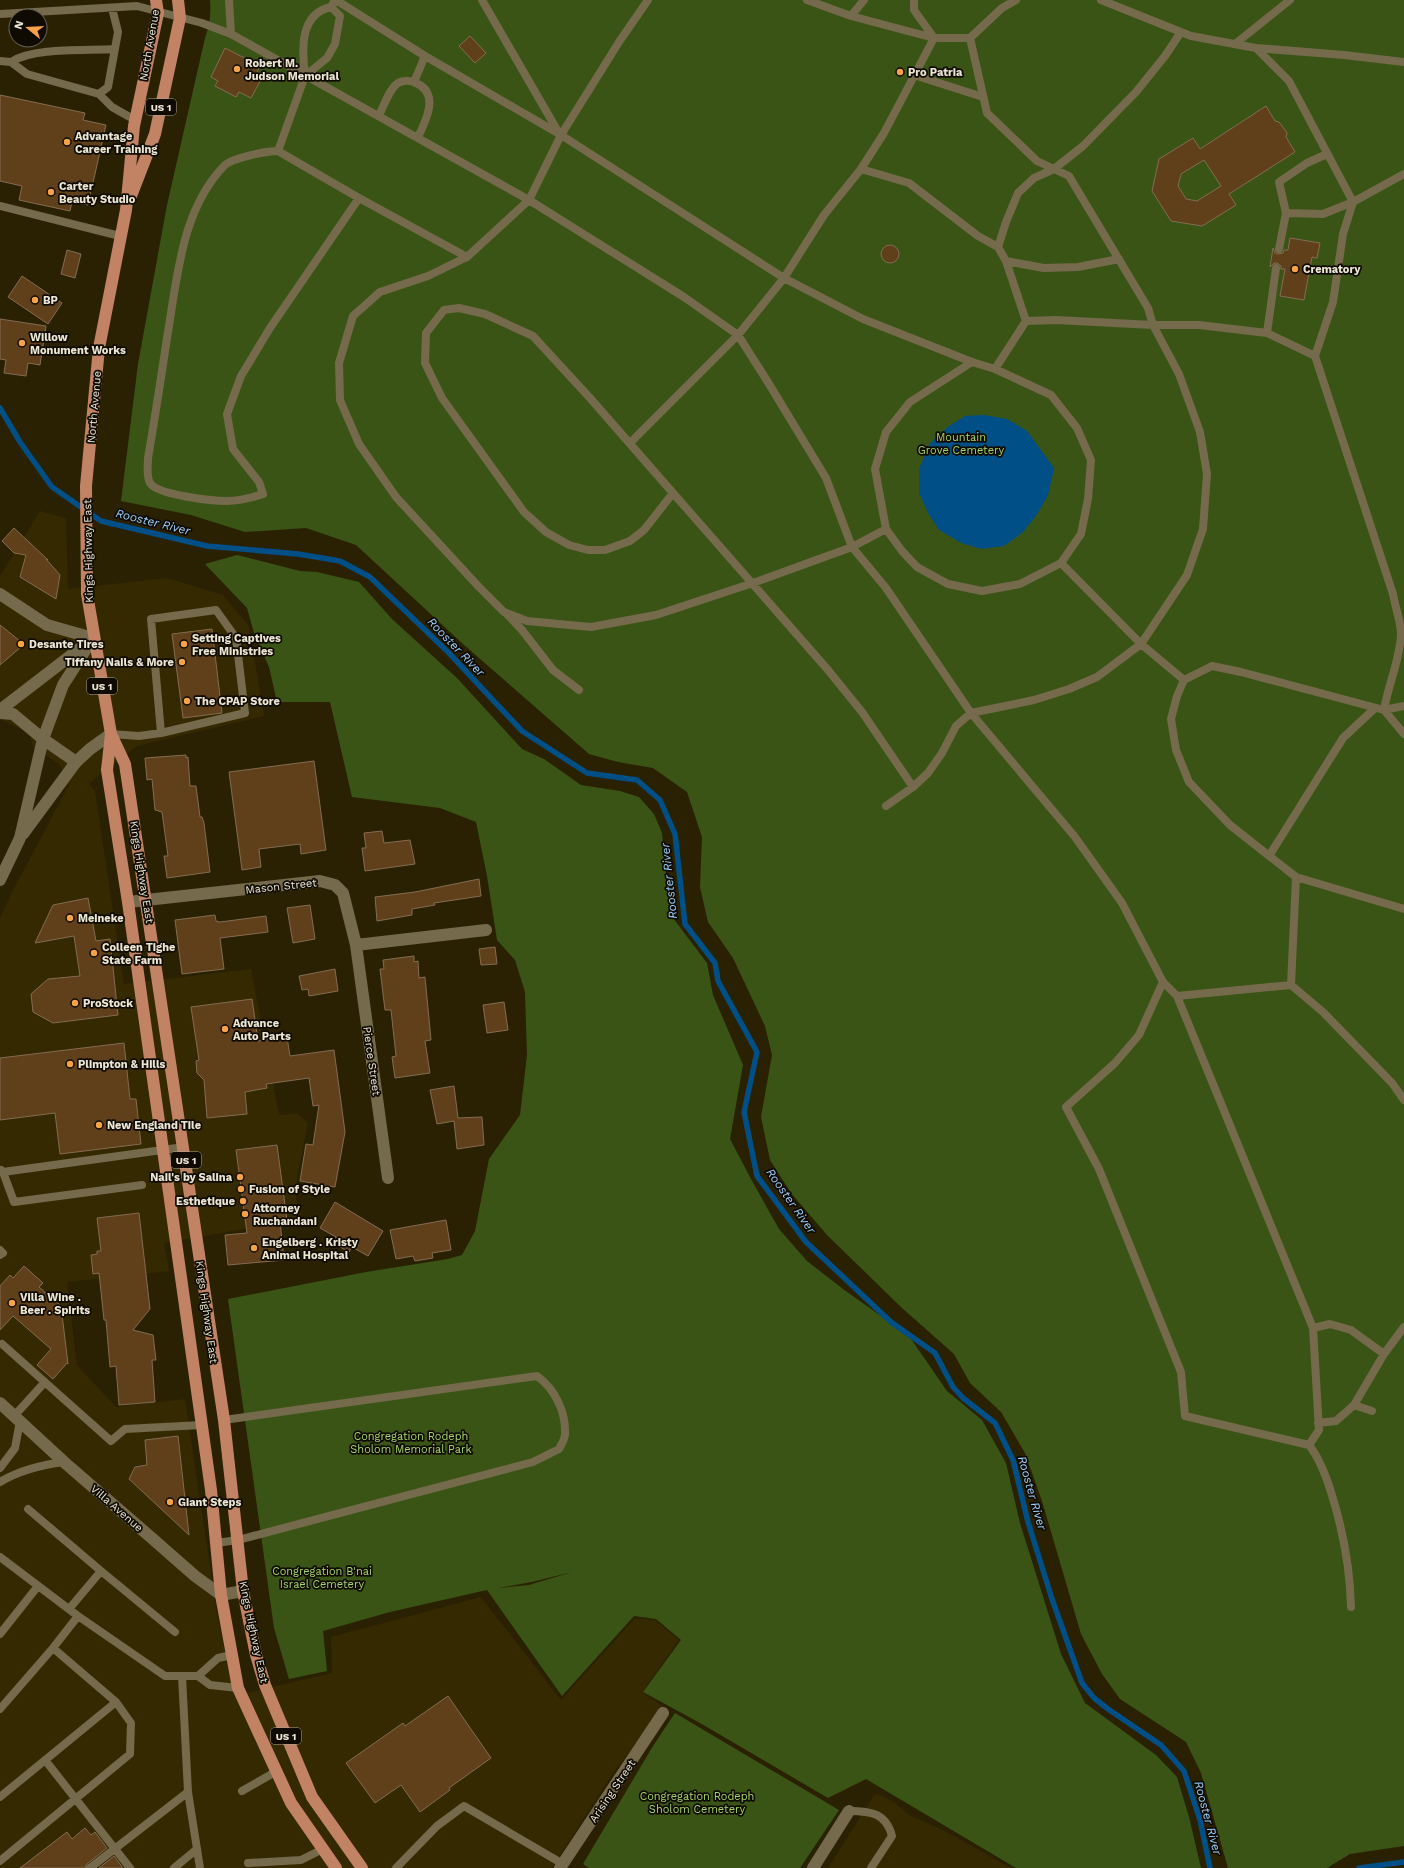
<svg xmlns="http://www.w3.org/2000/svg" width="1404" height="1868" font-family="'Work Sans',sans-serif">
<rect width="100%" height="100%" fill="#2a2102"/>
<path fill="#342900" d="M 40,511 L 66,518 L 68,589 L 167,578 L 223,595 L 249,626 L 264,716 L 137,746 L 89,783 L 95,791 L 124,984 L 251,969 L 279,1115 L 297,1113 L 308,1123 L 297,1178 L 296,1198 L 303,1219 L 164,1243 L 169,1271 L 67,1282 L 77,1365 L 116,1407 L 185,1399 L 217,1613 L 234,1696 L 332,1673 L 331,1637 L 481,1597 L 561,1700 L 635,1618 L 655,1620 L 679,1640 L 642,1692 L 664,1707 L 611,1776 L 552,1868 L 0,1868 L 0,918 L 13,890 L 69,785 L 59,764 L 33,747 L 30,734 L 0,719 L 0,576 Z
M 878,1794 L 894,1802 L 909,1815 L 947,1832 L 1011,1868 L 828,1868 L 874,1795 Z"/>
<path fill="#3a5416" fill-rule="evenodd" d="M 210,0 L 1404,0 L 1404,1846 L 1350,1854 L 1327,1868 L 1228,1868 L 1201,1773 L 1186,1742 L 1120,1699 L 1102,1674 L 1081,1634 L 1042,1501 L 1025,1453 L 1001,1412 L 970,1383 L 954,1354 L 902,1308 L 827,1235 L 791,1193 L 770,1160 L 761,1117 L 772,1055 L 765,1026 L 733,958 L 708,922 L 700,887 L 702,837 L 687,792 L 653,768 L 618,762 L 589,754 L 463,644 L 356,545 L 306,528 L 245,532 L 191,515 L 121,501 L 138,364 L 167,205 L 205,38 C 210,25 211,14 210,0 Z
M 237,555 L 300,571 L 317,572 L 359,582 L 392,619 L 457,678 L 522,749 L 544,759 L 581,785 L 620,791 L 639,797 L 654,814 L 662,833 L 670,914 L 707,963 L 713,995 L 743,1065 L 730,1139 L 751,1179 L 779,1229 L 807,1261 L 843,1289 L 909,1336 L 947,1391 L 982,1420 L 1006,1463 L 1020,1523 L 1061,1654 L 1085,1703 L 1156,1755 L 1177,1777 L 1189,1817 L 1201,1868 L 1016,1868 L 866,1779 L 828,1798 L 700,1723 L 643,1692 L 681,1640 L 656,1619 L 634,1616 L 562,1696 L 487,1590 L 390,1612 L 323,1631 L 327,1671 L 289,1679 L 274,1628 L 228,1299 L 366,1272 L 448,1259 L 462,1255 L 475,1231 L 489,1159 L 520,1115 L 527,1055 L 525,992 L 515,960 L 497,940 L 487,876 L 476,822 L 440,808 L 352,797 L 330,702 L 277,702 L 269,667 L 254,633 L 247,608 L 205,564 ZM 572,1572 L 529,1585 L 499,1588 L 532,1582 Z
M 675,1713 L 839,1810 L 800,1868 L 589,1868 L 583,1864 L 653,1746 Z"/>
<path fill="#004f87" d="M 984,415 L 1007,419 L 1027,431 L 1054,468 L 1048,495 L 1036,516 L 1023,532 L 1004,546 L 981,549 L 961,543 L 939,530 L 928,513 L 919,493 L 919,469 L 930,443 L 949,426 L 965,416 Z"/>
<g fill="none" stroke-linecap="round" stroke-linejoin="round">
<path stroke="#004f87" stroke-width="5.5" d="M 0,408 L 20,442 L 52,487 L 101,521 L 207,546 L 298,554 L 340,561 L 370,577 L 449,653 L 522,731 L 587,773 L 637,780 L 660,800 L 675,834 L 685,924 L 715,963 L 718,981 L 757,1052 L 744,1112 L 757,1176 L 806,1242 L 891,1322 L 935,1353 L 953,1387 L 963,1398 L 995,1423 L 1013,1460 L 1028,1522 L 1052,1599 L 1082,1683 L 1094,1698 L 1108,1709 L 1161,1745 L 1184,1771 L 1200,1820 L 1210,1868
M 1359,1868 L 1404,1862"/>
</g>
<path fill="#60401a" stroke="#846c53" fill-rule="evenodd" d="M 470,36 L 486,53 L 475,63 L 459,46 Z
M 225,48 L 260,66 L 257,72 L 263,76 L 251,98 L 239,92 L 236,97 L 215,86 L 218,81 L 211,77 Z
M 0,95 L 85,113 L 83,120 L 106,125 L 88,205 L 72,202 L 70,211 L 19,200 L 22,186 L 0,181 Z
M 1266,106 L 1275,121 L 1279,122 L 1287,133 L 1286,137 L 1295,152 L 1229,194 L 1236,205 L 1202,226 L 1171,221 L 1152,191 L 1159,159 L 1193,138 L 1200,149 ZM 1204,160 L 1221,186 L 1197,201 L 1186,199 L 1178,186 L 1181,174 Z
M 1290,238 L 1320,243 L 1317,258 L 1312,257 L 1304,300 L 1280,296 L 1285,269 L 1281,269 L 1281,266 L 1277,263 L 1274,263 L 1270,267 L 1273,248 L 1275,253 L 1278,254 L 1283,253 L 1284,250 L 1288,250 Z
M881 254a9 9 0 1 1 18 0a9 9 0 1 1-18 0Z
M 67,250 L 81,254 L 75,278 L 61,274 Z
M 22,276 L 62,303 L 48,324 L 8,297 Z
M 0,319 L 46,326 L 40,365 L 28,363 L 26,376 L 4,373 L 6,360 L 0,359 Z
M 14,528 L 48,560 L 46,559 L 60,575 L 56,599 L 20,577 L 26,555 L 14,553 L 2,541 Z
M 0,625 L 20,641 L 21,647 L 0,665 Z
M 212,629 L 222,713 L 183,718 L 172,634 Z
M 186,755 L 186,758 L 188,757 L 190,786 L 196,786 L 200,817 L 202,817 L 204,823 L 210,872 L 167,878 L 164,856 L 168,856 L 162,812 L 155,810 L 152,779 L 147,780 L 145,758 Z
M 314,761 L 326,850 L 301,854 L 300,844 L 259,849 L 261,867 L 242,870 L 229,772 Z
M 382,831 L 384,843 L 410,840 L 415,864 L 365,871 L 362,848 L 366,848 L 364,833 Z
M 479,879 L 481,896 L 434,903 L 435,905 L 412,909 L 412,915 L 377,921 L 375,897 L 415,892 Z
M 88,898 L 96,941 L 110,939 L 118,1015 L 53,1023 L 33,1012 L 31,994 L 48,979 L 80,976 L 74,936 L 35,943 L 53,905 Z
M 310,905 L 315,939 L 293,943 L 287,908 Z
M 215,915 L 216,921 L 220,922 L 266,916 L 268,932 L 220,938 L 224,969 L 182,974 L 175,920 Z
M 495,947 L 497,964 L 481,965 L 479,949 Z
M 414,956 L 414,962 L 418,961 L 419,978 L 425,977 L 431,1040 L 425,1041 L 430,1073 L 395,1078 L 392,1057 L 396,1056 L 391,1010 L 385,1010 L 380,969 L 384,969 L 383,960 Z
M 335,969 L 338,991 L 309,996 L 308,989 L 302,990 L 299,976 Z
M 252,999 L 258,1041 L 287,1037 L 290,1056 L 334,1050 L 345,1132 L 335,1187 L 300,1181 L 306,1144 L 313,1145 L 319,1105 L 313,1106 L 309,1078 L 266,1084 L 267,1088 L 245,1092 L 247,1114 L 207,1118 L 204,1080 L 197,1073 L 196,1061 L 199,1060 L 191,1007 Z
M 504,1002 L 508,1030 L 487,1033 L 483,1005 Z
M 124,1043 L 130,1099 L 136,1099 L 141,1144 L 60,1154 L 55,1113 L 0,1120 L 0,1058 Z
M 454,1086 L 458,1118 L 482,1117 L 484,1145 L 457,1149 L 454,1121 L 437,1124 L 430,1090 Z
M 277,1145 L 287,1220 L 280,1221 L 284,1260 L 228,1265 L 225,1235 L 247,1233 L 236,1150 Z
M 335,1202 L 383,1231 L 368,1256 L 352,1247 L 349,1252 L 333,1243 L 336,1237 L 320,1228 Z
M 139,1213 L 150,1309 L 133,1330 L 153,1335 L 156,1360 L 152,1360 L 155,1402 L 119,1405 L 116,1366 L 110,1367 L 106,1320 L 104,1320 L 99,1273 L 93,1274 L 91,1255 L 97,1254 L 97,1251 L 101,1251 L 97,1218 Z
M 446,1220 L 451,1250 L 432,1253 L 433,1258 L 415,1261 L 413,1256 L 396,1259 L 390,1230 Z
M 24,1266 L 43,1283 L 39,1287 L 61,1306 L 68,1364 L 67,1363 L 53,1379 L 37,1365 L 51,1349 L 13,1316 L 0,1330 L 0,1286 L 10,1275 L 13,1278 Z
M 178,1436 L 189,1535 L 129,1479 L 135,1467 L 147,1465 L 145,1440 Z
M 448,1696 L 491,1758 L 449,1788 L 450,1790 L 420,1812 L 401,1785 L 375,1803 L 346,1763 L 403,1723 L 405,1726 Z
M 85,1828 L 91,1835 L 95,1832 L 107,1848 L 87,1864 L 85,1868 L 20,1868 L 67,1832 L 72,1839 Z
M 114,1856 L 123,1868 L 99,1868 Z"/>
<g fill="none" stroke-linecap="round" stroke-linejoin="round">
<path stroke="#756a4b" stroke-width="8" d="M 229,0 L 231,34 L 529,200 L 561,135 L 619,42 L 648,0
M 336,0 L 425,56 L 561,135 L 784,278 L 863,319 L 972,362 L 995,369 L 1051,395 L 1077,428 L 1091,460 L 1088,499 L 1081,534 L 1061,563 L 1020,584 L 982,591 L 948,584 L 917,567 L 902,551 L 886,529 L 875,469 L 886,432 L 910,402 L 972,362
M 482,0 L 560,135
M 914,0 L 914,10 L 934,38 L 970,38 L 1002,8 L 1016,0
M 1101,0 L 1191,36 L 1256,48 L 1289,81 L 1353,202 L 1323,214 L 1286,213
M 0,14 L 137,6 L 202,23 L 231,34
M 851,16 L 864,0
M 1235,44 L 1290,0
M 1256,48 L 1344,55 L 1404,62
M 0,61 L 11,62 L 27,74 L 99,94 L 112,107 L 135,120
M 11,62 C 34,47 86,51 115,49
M 914,75 L 983,97
M 305,76 C 302,50 299,14 331,7
M 414,82 L 425,56
M 99,94 L 108,87 L 118,32 L 112,8
M 379,115 C 384,106 389,89 398,83 C 403,80 411,80 416,83 C 440,93 426,121 418,137
M 278,151 L 305,76 L 327,58 L 335,44 L 340,16 L 331,7 L 335,0
M 861,169 L 909,183 L 978,236 L 998,247 L 1006,261 L 1026,321
M 1404,174 L 1353,202 L 1343,234 L 1333,302 L 1315,356 L 1393,594 C 1395,607 1401,622 1401,634 C 1400,660 1388,685 1384,710 L 1404,706
M 359,198 L 278,151 C 266,151 233,158 225,165 C 181,209 177,280 167,338 C 161,378 155,418 148,458 C 148,466 146,475 150,483 C 157,495 213,501 227,501 C 239,501 251,498 263,494 L 259,482 L 233,449 L 227,414 L 241,376 L 270,328 L 359,198 L 467,257
M 529,200 L 684,297 L 738,335 L 766,379 L 826,478 L 852,547 L 753,583 L 656,615 L 591,627 L 527,621 L 504,612 L 479,587 L 396,497 L 359,444 L 340,400 L 339,363 L 353,316 L 380,292 L 428,276 L 467,257 Z
M 0,206 L 120,236
M 998,247 L 1006,222 L 1018,193 L 1034,178 L 1054,169 L 1083,146 L 1136,92 L 1165,56 L 1181,32
M 1279,249 L 1286,213 L 1279,182 L 1307,163 L 1327,154
M 1006,261 L 1044,268 L 1078,267 L 1119,259
M 459,308 L 485,314 L 533,336 L 590,398 L 673,493 L 644,530 L 630,541 L 605,550 L 588,550 L 569,545 L 546,532 L 524,512 L 442,398 L 425,363 L 426,333 L 444,310 Z
M 1267,333 L 1276,268
M 995,369 L 1026,321 L 1056,320 L 1153,325 L 1199,325 L 1267,333 L 1315,356
M 630,443 L 738,335 L 784,278 L 824,215 L 861,169 L 884,133 L 934,38 L 851,16 L 807,0
M 673,493 L 828,670 L 862,712 L 913,787 L 928,773 L 942,753 L 956,726 L 971,713 L 1034,700 L 1069,689 L 1097,677 L 1141,644 L 1187,575 L 1203,529 L 1207,474 L 1200,432 L 1179,374 L 1153,325 L 1148,308 L 1069,176 L 1037,161 L 987,113 L 970,38
M 886,529 L 852,547 L 886,588 L 971,713 L 1075,837 L 1122,903 L 1163,982 L 1177,996 L 1313,1328 L 1319,1430 L 1309,1445 L 1185,1416 L 1181,1372 L 1099,1169 L 1066,1107 L 1115,1063 L 1139,1035 L 1163,982
M 1061,563 L 1141,644 L 1184,680
M 507,614 L 522,630 L 553,670 L 579,690
M 111,734 L 139,736 L 161,733 L 245,713 L 236,638 L 216,610 L 151,619 L 161,733
M 1404,734 L 1384,710 L 1241,672 L 1212,666 L 1184,680 L 1177,696 L 1171,719 L 1176,750 L 1189,782 L 1230,825 L 1296,877 L 1404,909
M 886,806 L 913,787
M 1269,856 L 1343,738 L 1374,709
M 1291,985 L 1296,877
M 1177,996 L 1291,985 L 1323,1012 L 1392,1083 L 1404,1100
M 1,1170 L 3,1172 L 14,1202 L 142,1185
M 3,1172 L 184,1147
M 0,1250 L 3,1253 L 0,1255
M 1313,1328 L 1330,1324 L 1351,1330 L 1384,1354
M 2,1344 L 111,1441 L 125,1429 L 202,1425
M 1354,1405 L 1372,1411
M 15,1415 L 45,1382
M 1318,1423 L 1336,1421 L 1354,1405 L 1384,1354 L 1404,1327
M 1309,1445 C 1320,1459 1326,1476 1331,1492 C 1343,1530 1350,1567 1351,1607
M 0,1468 L 15,1448 L 20,1421
M 0,1482 C 20,1470 40,1465 64,1462
M 28,1509 L 101,1571 L 69,1609
M 216,1543 L 238,1540 L 533,1462 L 559,1449 C 561,1445 565,1439 565,1434 C 566,1412 555,1389 537,1376 L 224,1420
M 0,1557 L 78,1616 L 165,1676 L 198,1676
M 101,1571 L 175,1632
M 0,1634 L 38,1586
M 232,1655 L 218,1658 L 198,1676 L 210,1685 L 238,1688
M 182,1676 L 188,1792 L 200,1868
M 0,1709 L 53,1648 L 78,1616
M 45,1760 L 130,1868
M 242,1791 L 277,1771
M 0,1797 L 116,1702
M 849,1811 C 871,1811 886,1813 892,1836 L 871,1868
M 0,1861 L 130,1754 L 131,1723 L 116,1702 L 53,1648
M 248,1863 L 301,1860 L 323,1849
M 90,1868 L 188,1792
M 174,1868 L 197,1849
M 396,1868 L 437,1826 L 464,1806 L 563,1864"/>
<path stroke="#756a4b" stroke-width="12" d="M 0,594 L 47,625 L 93,638
M 0,710 L 91,640
M 0,713 L 13,714 L 43,739 L 76,762
M 128,902 L 320,881 L 335,885 L 343,893 L 356,945 L 486,930
M 356,945 L 388,1178
M 560,1868 L 663,1713
M 813,1868 L 849,1811"/>
<path stroke="#756a4b" stroke-width="12" d="M 23,834 L 76,762 L 90,749 L 111,734
M 0,880 L 20,838 L 43,739 L 63,685 L 93,638
M 0,1403 L 64,1462 L 154,1540 L 195,1576 L 221,1595 L 243,1591"/>
<path stroke="#c28365" stroke-width="12" d="M 156,0 L 158,13 L 134,126 L 126,210 L 99,348 L 86,486 L 87,594 L 111,734 L 125,764 L 224,1420 L 243,1591 L 256,1655 L 265,1685 L 312,1797 L 362,1868
M 131,196 L 155,134 L 180,18 L 178,0
M 111,734 L 107,770 L 128,902 L 211,1490 L 221,1595 L 238,1688 L 291,1803 L 336,1868"/>
</g>
<g fill="#f6a248" stroke="#0f0b02" stroke-width="1.5">
<circle cx="237" cy="69" r="4"/>
<circle cx="900" cy="72" r="4"/>
<circle cx="67" cy="142" r="4"/>
<circle cx="51" cy="192" r="4"/>
<circle cx="1295" cy="269" r="4"/>
<circle cx="35" cy="300" r="4"/>
<circle cx="22" cy="343" r="4"/>
<circle cx="21" cy="644" r="4"/>
<circle cx="184" cy="644" r="4"/>
<circle cx="182" cy="662" r="4"/>
<circle cx="187" cy="701" r="4"/>
<circle cx="70" cy="918" r="4"/>
<circle cx="94" cy="953" r="4"/>
<circle cx="75" cy="1003" r="4"/>
<circle cx="225" cy="1029" r="4"/>
<circle cx="70" cy="1064" r="4"/>
<circle cx="99" cy="1125" r="4"/>
<circle cx="240" cy="1177" r="4"/>
<circle cx="241" cy="1189" r="4"/>
<circle cx="243" cy="1201" r="4"/>
<circle cx="245" cy="1214" r="4"/>
<circle cx="254" cy="1248" r="4"/>
<circle cx="12" cy="1303" r="4"/>
<circle cx="170" cy="1502" r="4"/>
</g>
<g text-anchor="middle" stroke-width="3.5" stroke-linejoin="round" paint-order="stroke">
<g fill="#0f0b02" stroke="#aaa596" stroke-width="1">
<rect x="146" y="99" width="30" height="16" rx="3"/>
<rect x="87" y="678" width="30" height="16" rx="3"/>
<rect x="171" y="1152" width="30" height="16" rx="3"/>
<rect x="271" y="1728" width="30" height="16" rx="3"/>
</g>
<g font-size="10" font-weight="bold" fill="#ece7d5">
<text x="161" y="111">US 1</text>
<text x="102" y="690">US 1</text>
<text x="186" y="1164">US 1</text>
<text x="286" y="1740">US 1</text>
</g>
<g font-size="11" fill="#ece7d5" stroke="#0f0b02">
<text transform="translate(149 45) rotate(-80)" y="4">North Avenue</text>
<text transform="translate(94 407) rotate(-85)" y="4">North Avenue</text>
<text transform="translate(88 551) rotate(-91)" y="4">Kings Highway East</text>
<text transform="translate(142 872) rotate(81)" y="4">Kings Highway East</text>
<text transform="translate(281 886) rotate(-6)" y="4">Mason Street</text>
<text transform="translate(372 1061) rotate(82)" y="4">Pierce Street</text>
<text transform="translate(207 1312) rotate(82)" y="4">Kings Highway East</text>
<text transform="translate(117 1508) rotate(41)" y="4">Villa Avenue</text>
<text transform="translate(254 1632) rotate(78)" y="4">Kings Highway East</text>
<text transform="translate(612 1791) rotate(-56)" y="4">Arising Street</text>
</g>
<g font-size="11" font-weight="bold" fill="#ece7d5" stroke="#0f0b02" text-anchor="start">
<text x="245" y="67">Robert M.<tspan x="245" dy="13">Judson Memorial</tspan></text>
<text x="908" y="76">Pro Patria</text>
<text x="75" y="140">Advantage<tspan x="75" dy="13">Career Training</tspan></text>
<text x="59" y="190">Carter<tspan x="59" dy="13">Beauty Studio</tspan></text>
<text x="1303" y="273">Crematory</text>
<text x="43" y="304">BP</text>
<text x="30" y="341">Willow<tspan x="30" dy="13">Monument Works</tspan></text>
<text x="192" y="642">Setting Captives<tspan x="192" dy="13">Free Ministries</tspan></text>
<text x="29" y="648">Desante Tires</text>
<text x="174" y="666" text-anchor="end">Tiffany Nails &amp; More</text>
<text x="195" y="705">The CPAP Store</text>
<text x="78" y="922">Meineke</text>
<text x="102" y="951">Colleen Tighe<tspan x="102" dy="13">State Farm</tspan></text>
<text x="83" y="1007">ProStock</text>
<text x="233" y="1027">Advance<tspan x="233" dy="13">Auto Parts</tspan></text>
<text x="78" y="1068">Plimpton &amp; Hills</text>
<text x="107" y="1129">New England Tile</text>
<text x="232" y="1181" text-anchor="end">Nail's by Salina</text>
<text x="249" y="1193">Fusion of Style</text>
<text x="235" y="1205" text-anchor="end">Esthetique</text>
<text x="253" y="1212">Attorney<tspan x="253" dy="13">Ruchandani</tspan></text>
<text x="262" y="1246">Engelberg . Kristy<tspan x="262" dy="13">Animal Hospital</tspan></text>
<text x="20" y="1301">Villa Wine .<tspan x="20" dy="13">Beer . Spirits</tspan></text>
<text x="178" y="1506">Giant Steps</text>
</g>
<g font-size="11" fill="#a6d56c" stroke="#0f0b02">
<text x="961" y="441">Mountain<tspan x="961" dy="13">Grove Cemetery</tspan></text>
<text x="411" y="1440">Congregation Rodeph<tspan x="411" dy="13">Sholom Memorial Park</tspan></text>
<text x="322" y="1575">Congregation B'nai<tspan x="322" dy="13">Israel Cemetery</tspan></text>
<text x="697" y="1800">Congregation Rodeph<tspan x="697" dy="13">Sholom Cemetery</tspan></text>
</g>
<g font-size="12" font-style="italic" fill="#9bcdfe" stroke="#0f0b02">
<text transform="translate(153 522) rotate(14)" y="4">Rooster River</text>
<text transform="translate(456 647) rotate(46)" y="4">Rooster River</text>
<text transform="translate(669 881) rotate(-96)" y="4">Rooster River</text>
<text transform="translate(791 1201) rotate(55)" y="4">Rooster River</text>
<text transform="translate(1032 1493) rotate(74)" y="4">Rooster River</text>
<text transform="translate(1208 1818) rotate(75)" y="4">Rooster River</text>
</g>
</g>
<g transform="translate(28 28) rotate(288)"><circle r="19" fill="#0f0b02" stroke="#676356"/>
<path d="M0-3L7 15L0 10L-7 15Z" fill="#f6a248"/>
<text y="-6" font-size="11" font-weight="bold" text-anchor="middle" fill="#ece7d5">N</text>
</g>
</svg>
